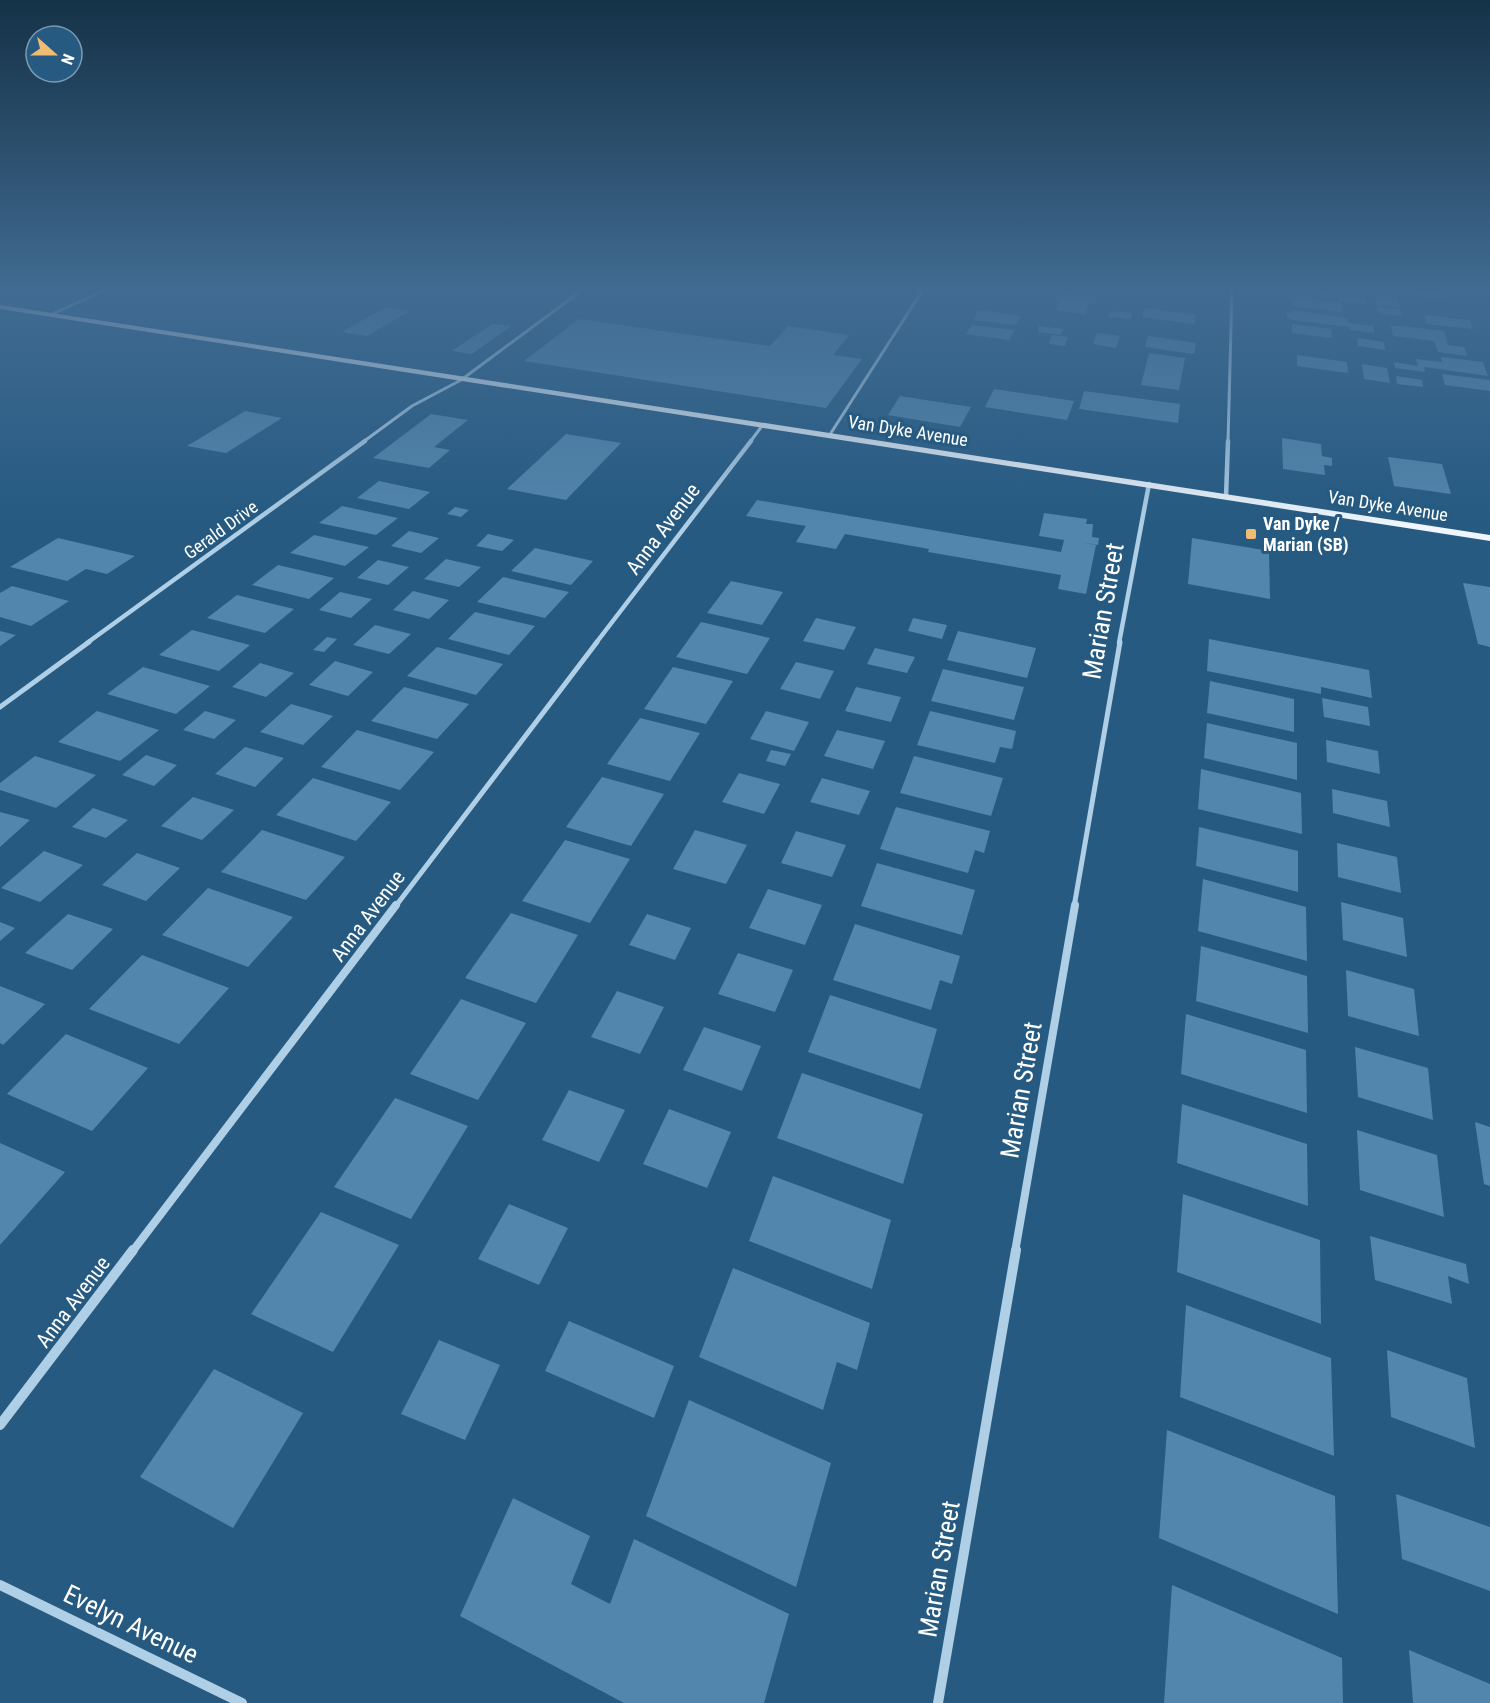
<svg xmlns="http://www.w3.org/2000/svg" width="1490" height="1703" font-family="'Roboto Condensed',sans-serif">
<rect width="100%" height="100%" fill="#265a81"/>
<path fill="#5286ac" d="M 856,288 L 886,288 L 882,293 Z
M 1153,288 L 1186,288 L 1192,289 L 1191,297 L 1152,292 Z
M 1286,288 L 1330,289 L 1330,297 L 1286,292 Z
M 1397,288 L 1440,288 L 1444,299 L 1398,294 Z
M 1060,292 L 1097,296 L 1095,304 L 1089,303 L 1085,314 L 1056,310 L 1060,301 L 1056,300 Z
M 1338,296 L 1365,299 L 1366,304 L 1339,301 Z
M 1292,297 L 1341,303 L 1342,312 L 1292,306 Z
M 1375,297 L 1398,300 L 1400,308 L 1377,305 Z
M 385,307 L 410,311 L 367,336 L 342,332 Z
M 1378,307 L 1400,309 L 1402,316 L 1379,313 Z
M 1144,308 L 1196,315 L 1194,324 L 1142,317 Z
M 978,310 L 1021,316 L 1016,325 L 973,320 Z
M 1291,310 L 1347,318 L 1348,323 L 1373,326 L 1375,333 L 1350,330 L 1349,327 L 1293,320 L 1287,318 L 1286,312 L 1292,312 Z
M 1110,311 L 1132,313 L 1131,319 L 1109,317 Z
M 1424,315 L 1470,320 L 1473,329 L 1427,324 Z
M 579,319 L 770,346 L 788,326 L 849,335 L 833,355 L 862,359 L 826,408 L 524,361 Z
M 492,324 L 511,326 L 472,354 L 452,351 Z
M 1292,324 L 1331,329 L 1332,338 L 1292,333 Z
M 972,325 L 1014,330 L 1009,340 L 966,334 Z
M 1391,325 L 1444,331 L 1448,345 L 1464,347 L 1467,356 L 1438,352 L 1434,341 L 1393,336 Z
M 1039,326 L 1063,329 L 1061,335 L 1038,332 Z
M 1097,333 L 1120,336 L 1116,348 L 1093,344 Z
M 1052,335 L 1068,337 L 1065,346 L 1049,344 Z
M 1148,336 L 1196,343 L 1194,354 L 1145,347 Z
M 1357,338 L 1384,342 L 1385,350 L 1358,346 Z
M 1149,353 L 1185,358 L 1179,390 L 1141,385 Z
M 1297,355 L 1347,362 L 1348,373 L 1297,366 Z
M 1441,357 L 1483,362 L 1488,376 L 1424,367 L 1425,372 L 1395,368 L 1394,362 L 1418,366 L 1416,359 L 1442,362 Z
M 1362,364 L 1387,368 L 1390,383 L 1364,379 Z
M 1442,374 L 1490,380 L 1490,391 L 1445,385 Z
M 1396,376 L 1422,380 L 1423,387 L 1397,384 Z
M 994,389 L 1074,401 L 1067,420 L 985,407 Z
M 1084,391 L 1180,404 L 1178,423 L 1079,409 Z
M 900,396 L 971,407 L 960,427 L 888,415 Z
M 245,411 L 282,418 L 226,453 L 187,446 Z
M 431,414 L 468,420 L 434,447 L 450,450 L 429,468 L 373,458 Z
M 566,434 L 621,443 L 566,500 L 507,489 Z
M 1282,438 L 1321,444 L 1322,456 L 1332,458 L 1332,466 L 1324,465 L 1325,475 L 1283,469 Z
M 1388,457 L 1442,464 L 1451,494 L 1394,486 Z
M 379,481 L 430,492 L 409,509 L 357,498 Z
M 757,500 L 1061,552 L 1064,540 L 1039,536 L 1044,513 L 1087,519 L 1086,524 L 1093,524 L 1092,537 L 1099,538 L 1098,545 L 1080,542 L 1096,545 L 1086,594 L 1058,589 L 1061,575 L 928,552 L 929,549 L 845,534 L 836,549 L 796,542 L 806,526 L 746,516 Z
M 342,506 L 398,518 L 376,535 L 319,523 Z
M 455,507 L 469,510 L 461,517 L 447,514 Z
M 409,531 L 439,538 L 421,553 L 391,546 Z
M 488,534 L 514,540 L 502,551 L 476,546 Z
M 314,535 L 369,547 L 345,566 L 290,553 Z
M 58,538 L 135,556 L 107,574 L 86,569 L 67,581 L 10,567 Z
M 1192,538 L 1269,551 L 1270,599 L 1188,584 Z
M 535,548 L 593,561 L 571,585 L 511,571 Z
M 446,559 L 481,567 L 459,587 L 424,579 Z
M 378,560 L 409,567 L 388,585 L 357,578 Z
M 278,565 L 334,578 L 309,599 L 252,585 Z
M 503,577 L 569,592 L 545,618 L 477,602 Z
M 731,581 L 783,592 L 762,625 L 707,613 Z
M 1463,583 L 1490,587 L 1490,647 L 1478,644 Z
M 12,586 L 69,601 L 31,626 L 0,617 L 0,593 Z
M 413,591 L 449,600 L 429,619 L 393,610 Z
M 340,592 L 372,599 L 351,618 L 319,610 Z
M 237,595 L 294,609 L 265,633 L 207,618 Z
M 475,612 L 535,626 L 509,655 L 448,639 Z
M 816,618 L 856,627 L 844,650 L 803,641 Z
M 913,618 L 947,625 L 942,639 L 908,631 Z
M 701,622 L 770,638 L 747,674 L 676,657 Z
M 375,625 L 411,634 L 389,654 L 353,645 Z
M 192,630 L 250,645 L 219,671 L 159,655 Z
M 0,631 L 16,635 L 0,646 Z
M 958,631 L 1036,648 L 1027,678 L 947,660 Z
M 327,637 L 337,639 L 324,652 L 313,650 Z
M 1209,639 L 1369,670 L 1372,698 L 1321,687 L 1321,694 L 1207,671 Z
M 437,647 L 503,664 L 476,695 L 407,676 Z
M 875,648 L 915,657 L 907,673 L 867,664 Z
M 335,661 L 373,672 L 348,696 L 309,685 Z
M 796,662 L 834,671 L 820,699 L 780,689 Z
M 260,663 L 294,673 L 266,697 L 232,687 Z
M 143,667 L 210,686 L 176,714 L 107,694 Z
M 673,667 L 733,681 L 706,724 L 644,709 Z
M 943,669 L 1024,687 L 1014,720 L 931,701 Z
M 1210,681 L 1294,699 L 1294,732 L 1207,713 Z
M 404,687 L 469,704 L 437,739 L 371,721 Z
M 856,687 L 901,697 L 891,722 L 845,711 Z
M 1322,698 L 1368,707 L 1370,726 L 1324,717 Z
M 291,704 L 333,716 L 303,745 L 260,732 Z
M 97,711 L 159,730 L 120,761 L 58,742 Z
M 205,711 L 236,720 L 214,739 L 183,730 Z
M 766,711 L 809,722 L 794,751 L 750,739 Z
M 930,711 L 1016,731 L 1012,749 L 1000,747 L 995,763 L 917,745 Z
M 640,718 L 700,733 L 670,781 L 607,764 Z
M 1207,723 L 1297,743 L 1297,780 L 1204,758 Z
M 357,730 L 434,752 L 400,790 L 321,767 Z
M 837,730 L 885,741 L 873,769 L 824,756 Z
M 1326,740 L 1378,751 L 1380,774 L 1327,762 Z
M 245,747 L 284,758 L 255,787 L 215,774 Z
M 771,750 L 791,754 L 785,766 L 766,761 Z
M 146,755 L 177,765 L 154,786 L 122,775 Z
M 35,756 L 96,775 L 56,808 L 0,790 L 0,783 Z
M 914,756 L 1003,778 L 991,816 L 900,793 Z
M 1201,769 L 1301,793 L 1302,834 L 1198,809 Z
M 739,773 L 780,784 L 764,814 L 722,802 Z
M 602,777 L 664,794 L 631,846 L 566,827 Z
M 313,778 L 391,802 L 356,841 L 276,815 Z
M 822,778 L 870,791 L 859,815 L 810,802 Z
M 1332,789 L 1387,801 L 1390,827 L 1333,813 Z
M 193,797 L 234,810 L 202,840 L 161,826 Z
M 896,807 L 990,831 L 984,853 L 975,850 L 968,873 L 880,849 Z
M 93,808 L 128,820 L 106,838 L 72,827 Z
M 0,812 L 30,820 L 0,847 Z
M 1199,827 L 1298,851 L 1298,892 L 1196,866 Z
M 262,830 L 345,857 L 306,900 L 221,872 Z
M 695,830 L 747,845 L 726,884 L 673,869 Z
M 796,831 L 846,845 L 832,877 L 781,863 Z
M 565,840 L 630,859 L 590,923 L 522,901 Z
M 1337,843 L 1397,857 L 1401,893 L 1338,877 Z
M 44,851 L 83,865 L 40,902 L 1,888 Z
M 137,853 L 180,868 L 146,901 L 102,885 Z
M 877,863 L 975,890 L 962,935 L 861,906 Z
M 1203,879 L 1306,907 L 1307,961 L 1198,931 Z
M 208,888 L 293,917 L 248,967 L 162,935 Z
M 768,889 L 822,905 L 805,945 L 749,928 Z
M 1341,902 L 1403,918 L 1407,957 L 1343,940 Z
M 511,913 L 578,935 L 536,1003 L 465,978 Z
M 68,914 L 113,929 L 72,970 L 25,953 Z
M 647,914 L 691,928 L 675,960 L 629,945 Z
M 0,922 L 15,928 L 0,941 Z
M 855,924 L 960,956 L 952,984 L 940,980 L 931,1010 L 833,980 Z
M 1201,946 L 1307,976 L 1308,1033 L 1196,1001 Z
M 738,953 L 793,970 L 775,1012 L 718,994 Z
M 142,955 L 229,988 L 179,1044 L 89,1009 Z
M 1346,970 L 1414,989 L 1419,1036 L 1348,1016 Z
M 0,986 L 45,1004 L 3,1045 L 0,1043 Z
M 617,991 L 664,1007 L 640,1054 L 591,1037 Z
M 830,995 L 937,1029 L 920,1089 L 808,1052 Z
M 461,999 L 526,1023 L 478,1100 L 410,1074 Z
M 1186,1014 L 1306,1050 L 1307,1113 L 1181,1074 Z
M 704,1027 L 761,1046 L 742,1091 L 683,1070 Z
M 66,1034 L 148,1068 L 92,1131 L 7,1094 Z
M 1355,1047 L 1428,1068 L 1433,1120 L 1358,1097 Z
M 802,1073 L 923,1114 L 903,1184 L 777,1138 Z
M 569,1090 L 625,1110 L 599,1162 L 542,1140 Z
M 395,1098 L 468,1126 L 411,1219 L 334,1187 Z
M 1182,1104 L 1307,1144 L 1308,1206 L 1177,1163 Z
M 669,1109 L 731,1132 L 707,1188 L 643,1164 Z
M 1475,1122 L 1490,1127 L 1490,1186 L 1484,1184 Z
M 1357,1130 L 1437,1155 L 1444,1217 L 1360,1190 Z
M 0,1143 L 65,1172 L 0,1245 Z
M 773,1176 L 891,1220 L 872,1289 L 749,1241 Z
M 1183,1194 L 1320,1240 L 1321,1324 L 1177,1272 Z
M 509,1204 L 568,1228 L 539,1285 L 478,1259 Z
M 321,1212 L 399,1245 L 333,1352 L 251,1314 Z
M 1370,1236 L 1466,1264 L 1469,1284 L 1448,1276 L 1452,1304 L 1375,1280 Z
M 733,1268 L 870,1323 L 857,1370 L 837,1362 L 823,1410 L 699,1357 Z
M 1186,1305 L 1331,1358 L 1334,1456 L 1180,1397 Z
M 569,1321 L 674,1366 L 654,1418 L 545,1371 Z
M 439,1340 L 500,1365 L 465,1440 L 401,1414 Z
M 1387,1350 L 1467,1378 L 1475,1448 L 1391,1417 Z
M 214,1369 L 303,1413 L 233,1528 L 140,1477 Z
M 689,1400 L 831,1463 L 796,1587 L 646,1516 Z
M 1167,1430 L 1335,1496 L 1338,1614 L 1159,1538 Z
M 1396,1494 L 1490,1527 L 1490,1591 L 1402,1559 Z
M 513,1498 L 590,1536 L 571,1584 L 610,1604 L 634,1539 L 789,1614 L 764,1703 L 624,1703 L 460,1616 Z
M 1172,1585 L 1342,1658 L 1343,1703 L 1164,1703 Z
M 1409,1650 L 1490,1684 L 1490,1703 L 1413,1703 Z"/>
<g fill="none" stroke-linecap="round" stroke-linejoin="round">
<path stroke="#aecfe6" stroke-width="3" d="M 50,315 L 110,288
M 829,436 L 924,288
M 363,442 L 412,406 L 461,380 L 585,288
M 750,442 L 762,426
M 1228,442 L 1232,288"/>
<path stroke="#aecfe6" stroke-width="4.5" d="M 1226,497 L 1228,441
M 87,643 L 365,441
M 596,643 L 751,441
M 1119,643 L 1149,484"/>
<path stroke="#aecfe6" stroke-width="5" d="M 0,707 L 89,642
M 395,907 L 597,642
M 1074,907 L 1120,642"/>
<path stroke="#aecfe6" stroke-width="8" d="M 132,1252 L 396,905
M 1015,1252 L 1075,905"/>
<path stroke="#aecfe6" stroke-width="10" d="M 0,1425 L 133,1250
M 0,1585 L 242,1703
M 938,1703 L 1016,1250"/>
<path fill="#eff6fd" fill-rule="evenodd" d="M 0,305 L 1490,535 L 1490,541 L 0,309 Z"/>
</g>
<linearGradient id="sky" x2="0" y2="1"><stop stop-color="#153247"/><stop offset="0.55" stop-color="#416b92"/><stop offset="1" stop-color="#416b92" stop-opacity="0"/></linearGradient>
<rect width="1490" height="526" fill="url(#sky)"/>
<rect fill="#f0bb73" stroke="#265a81" stroke-width="2" x="1245" y="528" width="12" height="12" rx="3"/>
<g text-anchor="middle" stroke-width="6" stroke-linejoin="round" paint-order="stroke">
<g font-size="18" fill="#fff" stroke="#265a81">
<text transform="translate(908 431) rotate(9)" y="6">Van Dyke Avenue</text>
<text transform="translate(1388 506) rotate(9)" y="6">Van Dyke Avenue</text>
<text transform="translate(221 530) rotate(-36)" y="6">Gerald Drive</text>
</g>
<g font-size="18" font-weight="bold" fill="#fff" stroke="#265a81" text-anchor="start">
<text x="1263" y="530">Van Dyke /<tspan x="1263" dy="21">Marian (SB)</tspan></text>
</g>
<g font-size="21" fill="#fff" stroke="#265a81">
<text transform="translate(663 529) rotate(-53)" y="7">Anna Avenue</text>
<text transform="translate(368 916) rotate(-53)" y="7">Anna Avenue</text>
<text transform="translate(73 1302) rotate(-53)" y="7">Anna Avenue</text>
</g>
<g font-size="26" fill="#fff" stroke="#265a81">
<text transform="translate(1103 611) rotate(-80)" y="9">Marian Street</text>
<text transform="translate(1021 1090) rotate(-80)" y="9">Marian Street</text>
<text transform="translate(939 1569) rotate(-80)" y="9">Marian Street</text>
<text transform="translate(131 1624) rotate(26)" y="9">Evelyn Avenue</text>
</g>
</g>
<g transform="translate(54 54) rotate(111)"><circle r="28" fill="#265a81" stroke="#7d9cb3" stroke-width="1.5"/>
<path d="M0-4.5L10 22L0 15L-10 22Z" fill="#f0bb73"/>
<text y="-9" font-size="16" font-weight="bold" text-anchor="middle" fill="#ffffff">N</text>
</g>
</svg>
